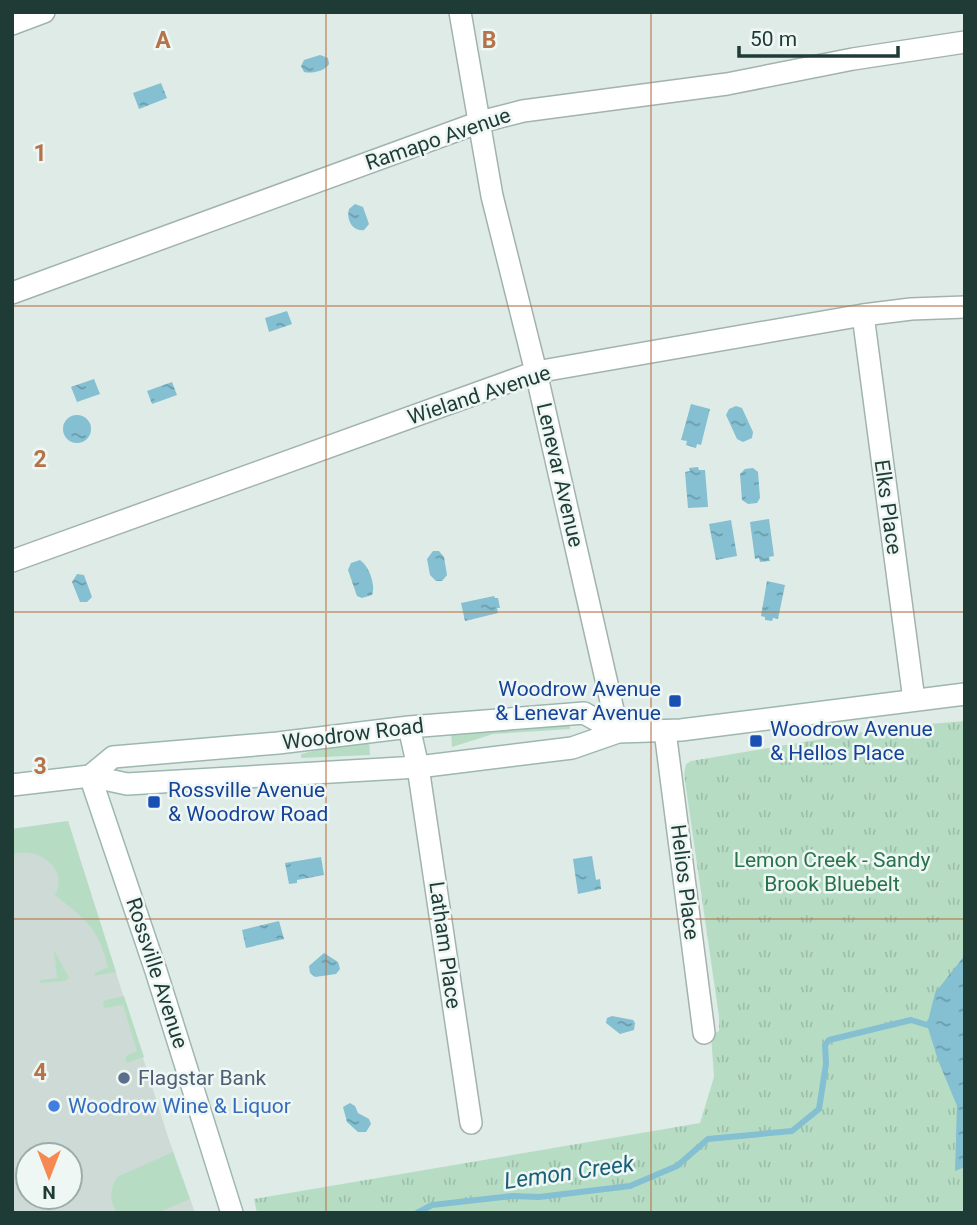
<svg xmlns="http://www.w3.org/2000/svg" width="977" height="1225" font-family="Roboto,sans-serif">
<defs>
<pattern id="park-tufts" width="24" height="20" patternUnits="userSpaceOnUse" patternTransform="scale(1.75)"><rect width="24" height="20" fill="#b6ddc4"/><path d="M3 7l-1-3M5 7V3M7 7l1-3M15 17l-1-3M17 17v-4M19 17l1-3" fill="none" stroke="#9cbfa9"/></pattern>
<pattern id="water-ripples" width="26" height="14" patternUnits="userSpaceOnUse" patternTransform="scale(1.75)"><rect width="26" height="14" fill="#84bfd2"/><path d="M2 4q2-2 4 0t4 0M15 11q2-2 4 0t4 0" fill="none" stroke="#6b9cab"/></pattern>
</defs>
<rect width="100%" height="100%" fill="#dfebe6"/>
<path fill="#cddad5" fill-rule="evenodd" d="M 68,821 L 168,1137 L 195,1213 L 12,1213 L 12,829 ZM 28,1155 L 70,1155 L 70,1197 L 28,1197 Z"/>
<path fill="#b6ddc4" d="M 570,722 L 570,729 L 493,734 L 452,747 L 451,731 Z
M 369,737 L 370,755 L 301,758 L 301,754 Z
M 68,821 L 116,972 L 94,976 L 95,973 L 108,967 C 98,927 86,920 55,895 C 69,868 40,849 16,853 L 12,857 L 12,829 Z
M 54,950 L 69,978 L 65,981 L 39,983 L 41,980 L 57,978 Z
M 124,996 L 144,1057 L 126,1063 L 126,1056 L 137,1051 L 123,1005 L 104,1008 L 103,1004 L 105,1000 Z
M 173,1152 L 190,1199 L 157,1213 L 117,1212 C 108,1200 110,1189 117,1177 Z"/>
<path fill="url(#park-tufts)" d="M 965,721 L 965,1213 L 257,1213 L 254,1199 L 700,1123 L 714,1077 L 711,1035 L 719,1031 L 719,1017 L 684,774 L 686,764 L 691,761 L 894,727 Z"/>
<path fill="url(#water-ripples)" d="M 320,55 L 328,58 L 329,64 C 325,71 312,74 304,72 L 301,66 L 304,60 Z
M 161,83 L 167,98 L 139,109 L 133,93 Z
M 355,204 L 363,207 L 369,224 L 364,230 C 352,232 346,219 349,209 Z
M 287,311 L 292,324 L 269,332 L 265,318 Z
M 94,379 L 100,394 L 77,402 L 71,387 Z
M 172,382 L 177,395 L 152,404 L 147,391 Z
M 691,404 L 710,409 L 701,445 L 697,444 L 696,448 L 686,445 L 687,441 L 681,440 Z
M 736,406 L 742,408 L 753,432 L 752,438 L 743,442 L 737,439 L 726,415 L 729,409 Z
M63 429a14 14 0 1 1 28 0a14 14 0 1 1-28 0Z
M 698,467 L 699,470 L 705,470 L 708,507 L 688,508 L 685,472 L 690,471 L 689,468 Z
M 753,468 L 758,472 L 760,498 L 757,503 L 748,504 L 742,500 L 740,474 L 745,469 Z
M 769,519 L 774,556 L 769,557 L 770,561 L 760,562 L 759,558 L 755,559 L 750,522 Z
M 731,520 L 737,556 L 716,560 L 709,524 Z
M 433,551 L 439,551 L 444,557 L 447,575 L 442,581 L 436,581 L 430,575 L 427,559 Z
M 360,560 C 369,566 376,585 372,595 L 362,598 L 357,596 L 348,570 L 351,563 Z
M 77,574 L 84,575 L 92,597 L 87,602 L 80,602 L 72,582 Z
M 767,581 L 785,585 L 778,619 L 773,618 L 772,621 L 765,620 L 765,617 L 761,616 Z
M 494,596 L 495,598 L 498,598 L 500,608 L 497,608 L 498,613 L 465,621 L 461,603 Z
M 592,856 L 596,880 L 600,879 L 601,889 L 578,894 L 573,859 Z
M 321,857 L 324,875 L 297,880 L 297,883 L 289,884 L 285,863 Z
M 279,921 L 284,939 L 246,948 L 242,930 Z
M 324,953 L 338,962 L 340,969 L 336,974 L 315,977 L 310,973 L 309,966 Z
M 965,955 L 965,1167 L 955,1171 L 957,1106 L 938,1060 L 927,1025 L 935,993 Z
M 612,1016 L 633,1020 L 635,1023 L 634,1030 L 620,1034 L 606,1023 L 607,1018 Z
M 350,1103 L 355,1106 L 358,1113 L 369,1119 L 371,1124 L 366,1132 L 358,1132 L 347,1122 L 343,1107 Z"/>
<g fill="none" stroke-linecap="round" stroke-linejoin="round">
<path stroke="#84bfd2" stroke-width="6" d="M 417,1213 L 432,1205 L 513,1196 L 539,1197 L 630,1186 L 677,1166 L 708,1139 L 792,1131 L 819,1109 L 826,1064 L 825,1045 L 829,1040 L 911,1020 L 927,1025 L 932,1020"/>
<g stroke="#a2b3ae" stroke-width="24">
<path id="street" d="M 460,12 L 492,196 L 536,372 L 618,732
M 12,24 L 44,12
M 12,293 L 480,122 L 523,111 L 727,84 L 853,59 L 965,42
M 863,315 L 914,700
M 12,561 L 536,372 L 863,315 L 911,309 L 965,307
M 665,731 L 704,1033
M 418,767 L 471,1123"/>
</g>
<g stroke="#9db7b0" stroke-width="24">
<path id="secondary" d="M 409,727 L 418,767
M 90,776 L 113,757 L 278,743 L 409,727 L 584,713 L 618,732
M 90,776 L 156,971 L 232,1213
M 12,785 L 90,776 L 127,784 L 418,767 L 572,748 L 618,732 L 681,730 L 965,694"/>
</g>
<use href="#street" stroke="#fff" stroke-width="21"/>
<use href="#secondary" stroke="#fff" stroke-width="21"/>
</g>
<path fill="none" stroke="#b67249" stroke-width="2" stroke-opacity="0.55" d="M 326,12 L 326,1213M 651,12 L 651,1213M 12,306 L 965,306M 12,612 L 965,612M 12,919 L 965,919"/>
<g fill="#1a4fb4" stroke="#eff7f4" stroke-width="2.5">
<rect x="668" y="694" width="14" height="14" rx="3.5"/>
<rect x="749" y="734" width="14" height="14" rx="3.5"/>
<rect x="147" y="795" width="14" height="14" rx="3.5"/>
</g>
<circle fill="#5c6f8a" stroke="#eff7f4" stroke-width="2.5" cx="124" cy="1078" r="7"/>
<circle fill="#3f7fe0" stroke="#eff7f4" stroke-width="2.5" cx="54" cy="1106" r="7"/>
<g text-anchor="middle" stroke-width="5" stroke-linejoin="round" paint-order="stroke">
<g font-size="21" fill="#1f3b36" stroke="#eff7f4">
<text transform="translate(438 139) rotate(-19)" y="7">Ramapo Avenue</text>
<text transform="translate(479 395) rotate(-18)" y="7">Wieland Avenue</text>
<text transform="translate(560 475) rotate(77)" y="7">Lenevar Avenue</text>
<text transform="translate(888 507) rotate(82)" y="7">Elks Place</text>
<text transform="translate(353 734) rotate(-7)" y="7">Woodrow Road</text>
<text transform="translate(685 882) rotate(83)" y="7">Helios Place</text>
<text transform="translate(445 945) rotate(82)" y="7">Latham Place</text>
<text transform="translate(157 973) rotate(72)" y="7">Rossville Avenue</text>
</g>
<g font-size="21" fill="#164399" stroke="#eff7f4" text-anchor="start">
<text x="661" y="696" text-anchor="end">Woodrow Avenue<tspan x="661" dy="24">&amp; Lenevar Avenue</tspan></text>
<text x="770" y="736">Woodrow Avenue<tspan x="770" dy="24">&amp; Hellos Place</tspan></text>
<text x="168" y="797">Rossville Avenue<tspan x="168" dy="24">&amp; Woodrow Road</tspan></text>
</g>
<g font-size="21" fill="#29734c" stroke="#eff7f4">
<text x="832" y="867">Lemon Creek - Sandy<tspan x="832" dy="24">Brook Bluebelt</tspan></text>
</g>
<g font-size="21" fill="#4e5e75" stroke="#eff7f4" text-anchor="start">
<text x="138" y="1085">Flagstar Bank</text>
</g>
<g font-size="21" fill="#366cbe" stroke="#eff7f4" text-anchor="start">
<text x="68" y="1113">Woodrow Wine &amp; Liquor</text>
</g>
<g font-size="23" font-style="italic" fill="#185f78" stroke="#eff7f4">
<text transform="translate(569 1172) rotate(-8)" y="8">Lemon Creek</text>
</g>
</g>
<g font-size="23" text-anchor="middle" font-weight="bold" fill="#b67249" stroke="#eff7f4" stroke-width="5" stroke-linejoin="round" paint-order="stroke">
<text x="163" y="48">A</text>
<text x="489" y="48">B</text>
<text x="40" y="161">1</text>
<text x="40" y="467">2</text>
<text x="40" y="774">3</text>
<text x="40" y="1080">4</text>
</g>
<rect width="977" height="1225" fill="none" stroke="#1f3b36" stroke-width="28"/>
<g transform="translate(49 1176) rotate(180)"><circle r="33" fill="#eff7f4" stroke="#9caca8" stroke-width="2"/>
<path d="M0-5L12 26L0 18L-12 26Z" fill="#f68951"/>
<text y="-10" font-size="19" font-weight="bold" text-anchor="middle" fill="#1f3b36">N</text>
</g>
<path d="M739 46v10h159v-10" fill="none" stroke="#1f3b36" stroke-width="3.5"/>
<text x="750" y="46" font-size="21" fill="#1f3b36" stroke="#eff7f4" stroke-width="5" paint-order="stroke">50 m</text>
</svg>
